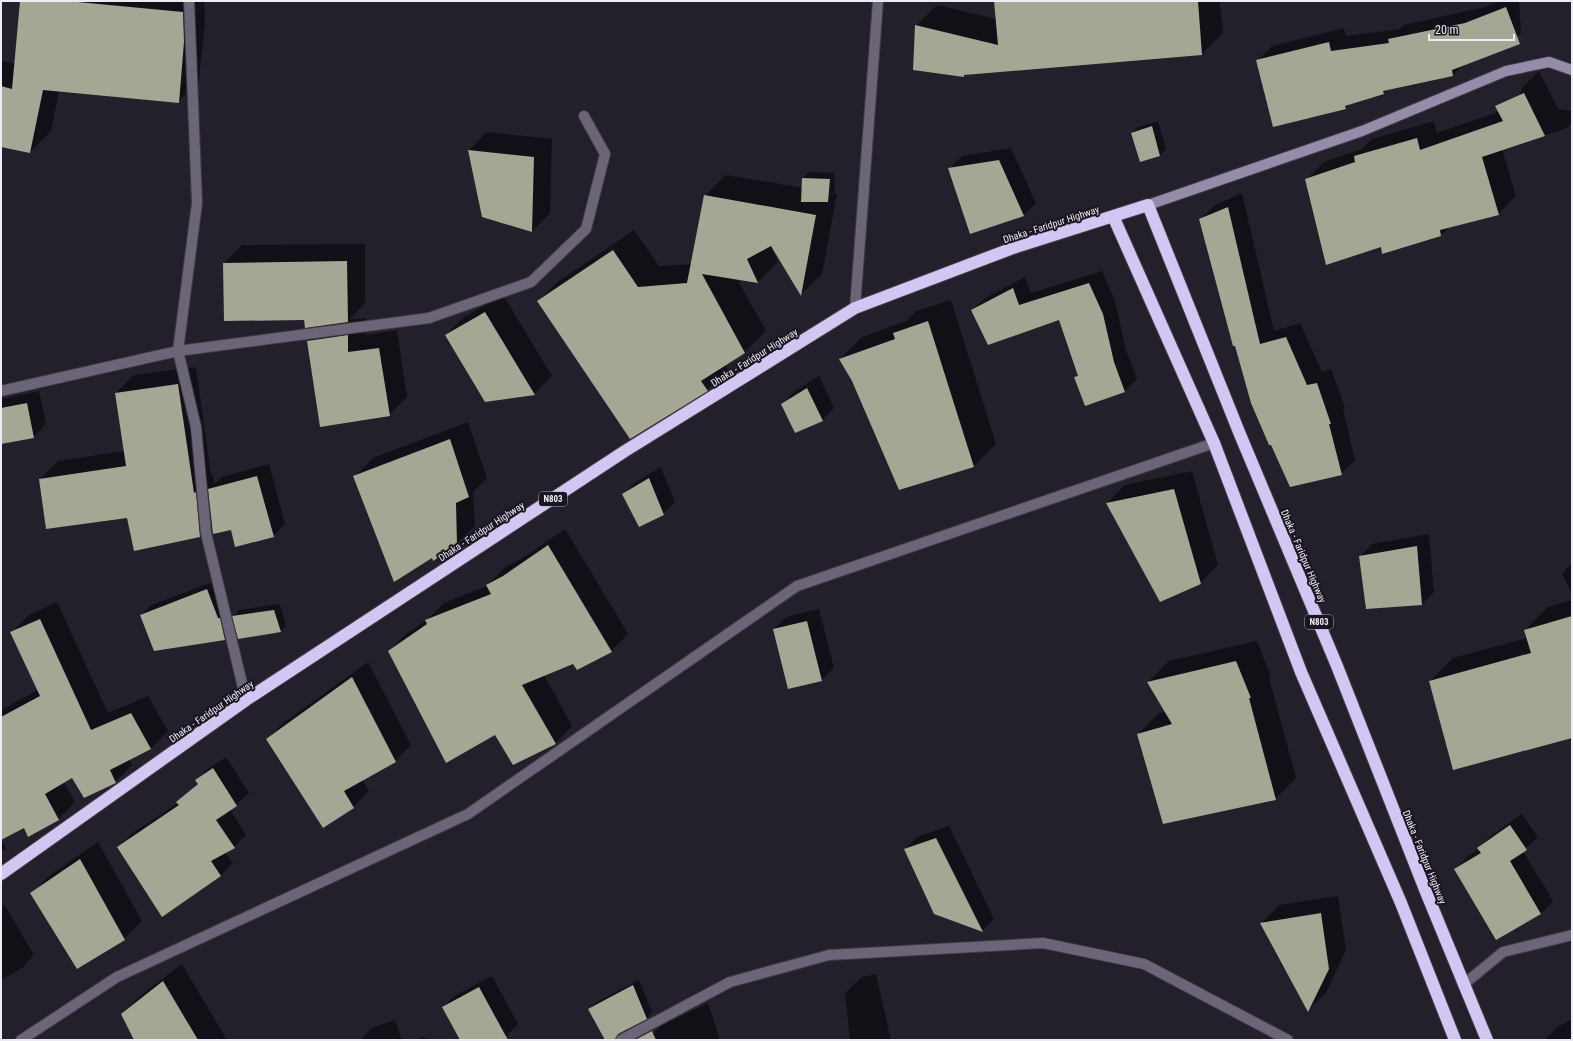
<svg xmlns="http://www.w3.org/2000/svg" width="1573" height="1041" font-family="'Roboto Condensed',sans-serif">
<rect width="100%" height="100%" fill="#231f2b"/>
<path fill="#0007" d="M 21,1 L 204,1 L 205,20 L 199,81 L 178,102 L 59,91 L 51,131 L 30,152 L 1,146 L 1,61 L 16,64 Z
M 995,1 L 1220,1 L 1223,33 L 1202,54 L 967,74 L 964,76 L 916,26 L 937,5 L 997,19 Z
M 1500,1 L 1519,1 L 1521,33 L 1506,48 L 1463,65 L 1453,75 L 1387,89 L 1384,93 L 1350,104 L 1345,109 L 1258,61 L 1272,46 L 1344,28 L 1346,36 L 1400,29 L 1404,25 L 1481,8 Z
M 1539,71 L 1558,109 L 1572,111 L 1572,123 L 1567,128 L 1502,149 L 1516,196 L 1498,214 L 1450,227 L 1441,235 L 1383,252 L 1381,246 L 1306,180 L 1324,162 L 1362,149 L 1372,139 L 1434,121 L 1437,133 L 1518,105 L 1522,88 Z
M 1158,121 L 1166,149 L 1160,155 L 1141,161 L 1132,133 L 1138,127 Z
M 487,132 L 552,139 L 550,213 L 532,231 L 483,217 L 469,150 Z
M 1011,148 L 1036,203 L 1024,215 L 949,169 L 962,156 Z
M 809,172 L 835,173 L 834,193 L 837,194 L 822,274 L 801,294 L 772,246 L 771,247 L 778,262 L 758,282 L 737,279 L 766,331 L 745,352 L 725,365 L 728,369 L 707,390 L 538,301 L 559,281 L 634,230 L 659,266 L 692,264 L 705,196 L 726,175 L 803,188 L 803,178 Z
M 1242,193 L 1274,331 L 1300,323 L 1322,372 L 1331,369 L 1345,408 L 1343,410 L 1355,460 L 1341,474 L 1291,486 L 1201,219 L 1215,205 Z
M 365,244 L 365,303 L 349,320 L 366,318 L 366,335 L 397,330 L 407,397 L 389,415 L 308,341 L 325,324 L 304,318 L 224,263 L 242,245 Z
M 1102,271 L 1115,301 L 1126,350 L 1137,379 L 1125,391 L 1086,405 L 1076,377 L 1078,375 L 1060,319 L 972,310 L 985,298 L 1025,277 L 1031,293 Z
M 503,295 L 552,376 L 534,394 L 446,335 L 464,317 Z
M 951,300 L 996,444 L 974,466 L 853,381 L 840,359 L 862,337 L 906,321 L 916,311 Z
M 196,367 L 211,475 L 213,475 L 214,484 L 222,477 L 269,464 L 285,524 L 273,536 L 231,529 L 213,523 L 200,536 L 127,517 L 40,479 L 58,461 L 125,451 L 116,393 L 134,375 Z
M 819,376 L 834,408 L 822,420 L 782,404 L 794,392 Z
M 39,391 L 46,424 L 34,437 L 1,443 L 1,399 Z
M 468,422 L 487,478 L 473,492 L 475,526 L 456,544 L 355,476 L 373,458 Z
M 661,467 L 675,502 L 663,514 L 623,494 L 636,482 Z
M 1192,471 L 1218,565 L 1200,583 L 1161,601 L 1107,503 L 1125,485 Z
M 565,529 L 628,634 L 611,651 L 574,662 L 544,675 L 572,726 L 555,744 L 495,734 L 389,651 L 406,634 L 428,619 L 444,603 L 487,586 L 504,568 L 521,559 Z
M 1429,534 L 1434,592 L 1422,604 L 1360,557 L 1372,544 Z
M 1572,563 L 1572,593 L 1562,574 Z
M 216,581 L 234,630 L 225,639 L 141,615 L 151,605 Z
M 1572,600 L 1572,737 L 1430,681 L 1453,658 L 1527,638 L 1525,630 L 1548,607 Z
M 57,602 L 108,713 L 148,696 L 168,731 L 151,748 L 129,759 L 132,765 L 115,782 L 72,777 L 64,782 L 75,802 L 58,819 L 24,827 L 1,838 L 1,710 L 38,690 L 11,633 L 29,615 Z
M 280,604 L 286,626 L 280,632 L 234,616 L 239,610 Z
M 819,609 L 834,668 L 821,680 L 774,629 L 786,617 Z
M 1257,641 L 1271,676 L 1269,678 L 1296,778 L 1275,799 L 1138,734 L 1159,713 L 1166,712 L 1148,682 L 1169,661 Z
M 368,662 L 411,745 L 395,761 L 362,779 L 369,791 L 353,807 L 267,739 L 283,723 Z
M 226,757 L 249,793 L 230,810 L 246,835 L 234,847 L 225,852 L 233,863 L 221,875 L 163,916 L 118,848 L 130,835 L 178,803 L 178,802 L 190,790 L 198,783 L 196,780 L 209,768 Z
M 1522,814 L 1538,837 L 1523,851 L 1553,901 L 1541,914 L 1455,869 L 1467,857 L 1479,849 L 1478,848 L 1491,836 Z
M 949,826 L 994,919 L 983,930 L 935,913 L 905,849 L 917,837 Z
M 1,840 L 6,848 L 1,852 Z
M 98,842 L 142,921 L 124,939 L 32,893 L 50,875 Z
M 1338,896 L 1346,950 L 1326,993 L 1308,1010 L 1262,923 L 1279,905 Z
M 4,904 L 34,955 L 22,968 L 1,980 L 1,907 Z
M 182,964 L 227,1040 L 135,1040 L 122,1014 L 140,996 Z
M 876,974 L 891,1040 L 850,1040 L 845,993 L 862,977 Z
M 492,976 L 518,1024 L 506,1036 L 498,1040 L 461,1040 L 443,1007 L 456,995 Z
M 639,980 L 652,1012 L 647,1018 L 604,1035 L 589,1009 L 595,1003 Z
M 708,1003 L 720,1040 L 647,1040 L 661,1026 Z
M 1572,1019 L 1572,1040 L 1545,1040 L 1557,1027 Z
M 395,1020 L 402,1040 L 362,1040 L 362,1038 L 372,1028 Z
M 424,1036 L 426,1040 L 416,1040 Z"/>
<path fill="#a5a694" d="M 20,1 L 67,1 L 183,12 L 184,42 L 179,103 L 43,90 L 30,153 L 1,147 L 1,86 L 12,89 Z
M 994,1 L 1198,1 L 1202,55 L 964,75 L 964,77 L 913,70 L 915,25 L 998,45 Z
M 1506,7 L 1520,44 L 1452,70 L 1453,76 L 1383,91 L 1384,94 L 1345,106 L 1346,109 L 1273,127 L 1256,60 L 1329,42 L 1331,51 L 1389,43 L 1388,39 L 1465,23 Z
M 1524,93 L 1545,136 L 1482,157 L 1499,215 L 1440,230 L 1441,236 L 1382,254 L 1381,247 L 1326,265 L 1305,179 L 1355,162 L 1354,156 L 1417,138 L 1420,150 L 1503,121 L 1495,106 Z
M 1152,126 L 1160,156 L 1140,162 L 1131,133 Z
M 468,150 L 534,157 L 532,232 L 482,217 Z
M 999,160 L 1024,216 L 970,234 L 948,168 Z
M 802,178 L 830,179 L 828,202 L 801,202 Z
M 704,195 L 816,215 L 801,296 L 771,246 L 747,259 L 758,283 L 702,274 L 745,353 L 701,381 L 708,391 L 630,439 L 537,301 L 613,250 L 638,287 L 687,283 Z
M 1228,207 L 1260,344 L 1286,337 L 1307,385 L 1317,383 L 1331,424 L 1329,424 L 1342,475 L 1290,487 L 1271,445 L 1269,445 L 1251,403 L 1235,346 L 1233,346 L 1199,219 Z
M 347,261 L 348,322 L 305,328 L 304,320 L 224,321 L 223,263 Z
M 1089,283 L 1103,314 L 1114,362 L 1125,392 L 1085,406 L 1074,377 L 1078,376 L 1059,320 L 988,345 L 971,310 L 1013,288 L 1019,305 Z
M 485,312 L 535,395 L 485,402 L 445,335 Z
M 928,321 L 974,467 L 899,490 L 852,381 L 839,359 L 895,339 L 893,333 Z
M 348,335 L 348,352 L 379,348 L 390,416 L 320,427 L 307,341 Z
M 178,384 L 194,493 L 196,492 L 200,537 L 134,551 L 127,518 L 46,529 L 39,479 L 126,466 L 115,393 Z
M 807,388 L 823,421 L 795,433 L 781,404 Z
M 27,403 L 34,438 L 1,444 L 1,408 Z
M 450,439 L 469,497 L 456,503 L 457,545 L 433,561 L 432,558 L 394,582 L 353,476 Z
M 257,476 L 274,537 L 235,547 L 231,530 L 213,534 L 208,489 Z
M 649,478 L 664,515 L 639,527 L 622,494 Z
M 1174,489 L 1201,584 L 1160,602 L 1106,503 Z
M 548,545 L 612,652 L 577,670 L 573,664 L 522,685 L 556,744 L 513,765 L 495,735 L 446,763 L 388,651 L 427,624 L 425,620 L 491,594 L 486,585 L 503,576 Z
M 1417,546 L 1422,605 L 1366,609 L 1359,556 Z
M 207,589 L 218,618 L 220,618 L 225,640 L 154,651 L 140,615 Z
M 274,610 L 281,632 L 238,639 L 232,616 Z
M 1572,616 L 1572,738 L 1453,770 L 1429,681 L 1531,653 L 1524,630 Z
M 40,619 L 91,730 L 131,713 L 151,749 L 110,770 L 116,783 L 84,798 L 72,778 L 45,794 L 59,820 L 28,837 L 24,828 L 1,840 L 1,717 L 40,696 L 10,632 Z
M 807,621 L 822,681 L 788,689 L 773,629 Z
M 1236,661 L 1251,698 L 1249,698 L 1276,800 L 1163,824 L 1137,734 L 1172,724 L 1147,682 Z
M 352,677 L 396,762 L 344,791 L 354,808 L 323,828 L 266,739 Z
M 213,768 L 237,806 L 216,820 L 235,848 L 211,861 L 221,876 L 162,917 L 117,847 L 179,805 L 176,802 L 198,784 L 195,780 Z
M 1510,825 L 1527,850 L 1510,861 L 1541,914 L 1496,940 L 1454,869 L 1481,853 L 1477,848 Z
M 936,838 L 983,932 L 934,914 L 904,849 Z
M 80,859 L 125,940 L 77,969 L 30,893 Z
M 1321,913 L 1329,969 L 1308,1012 L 1260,923 Z
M 163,981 L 198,1040 L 134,1040 L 121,1014 Z
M 633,985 L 647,1019 L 618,1034 L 615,1040 L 605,1040 L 588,1009 Z
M 479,987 L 508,1040 L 460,1040 L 442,1007 Z
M 652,1031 L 656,1040 L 635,1040 Z"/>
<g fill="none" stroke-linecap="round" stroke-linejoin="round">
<g stroke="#3f3c47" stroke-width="12">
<path id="lane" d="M 1463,985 L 1503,952 L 1572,935"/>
</g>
<g stroke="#3f3c47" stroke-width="12">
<path id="street" d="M 189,1 L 197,203 L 178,351 L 196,427 L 206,533 L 246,700
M 855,308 L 878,1
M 1,391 L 178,351 L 429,318 L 531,282 L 586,229 L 605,154 L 584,116
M 21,1040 L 117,977 L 468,814 L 797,586 L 1214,443
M 621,1040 L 730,982 L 829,955 L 1043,943 L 1144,964 L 1288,1040"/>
</g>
<g stroke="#3f3c47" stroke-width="12">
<path id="secondary" d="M 1148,205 L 1362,131 L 1506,71 L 1549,62 L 1572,70"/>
</g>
<g stroke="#3f3c47" stroke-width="14">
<path id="highway" d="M 1113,216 L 1214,443 L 1301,672 L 1401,903 L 1455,1040
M 1,874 L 246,700 L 625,451 L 855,308 L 1013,248 L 1148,205 L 1239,432 L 1337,666 L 1426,892 L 1487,1040"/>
</g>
<use href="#lane" stroke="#6b6577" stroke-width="10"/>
<use href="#street" stroke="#6b6577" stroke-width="10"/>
<use href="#secondary" stroke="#958ca9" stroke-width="10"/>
<use href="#highway" stroke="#d4c6f2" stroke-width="12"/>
</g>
<g text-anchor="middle" stroke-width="4" stroke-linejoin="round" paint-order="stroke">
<g fill="#191522" stroke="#aeabb5" stroke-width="1">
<rect x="539" y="492" width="28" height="14" rx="3"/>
<rect x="1305" y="615" width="28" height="14" rx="3"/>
</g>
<g font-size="9" font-weight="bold" fill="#eeebf4">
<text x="553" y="502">N803</text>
<text x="1319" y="625">N803</text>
</g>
<g font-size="10" fill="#eeebf4" stroke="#191522">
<text transform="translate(1051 224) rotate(-18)" y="4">Dhaka - Faridpur Highway</text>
<text transform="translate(754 357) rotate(-32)" y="4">Dhaka - Faridpur Highway</text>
<text transform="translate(481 531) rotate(-33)" y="4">Dhaka - Faridpur Highway</text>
<text transform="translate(1304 556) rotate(67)" y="4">Dhaka - Faridpur Highway</text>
<text transform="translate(211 711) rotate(-35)" y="4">Dhaka - Faridpur Highway</text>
<text transform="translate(1425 857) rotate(68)" y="4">Dhaka - Faridpur Highway</text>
</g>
</g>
<rect width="1573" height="1041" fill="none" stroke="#eeebf4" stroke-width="4"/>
<path d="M1429 34v6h85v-6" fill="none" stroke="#eeebf4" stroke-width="2"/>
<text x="1435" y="34" font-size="12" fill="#eeebf4" stroke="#191522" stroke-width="3" paint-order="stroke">20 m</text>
</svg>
